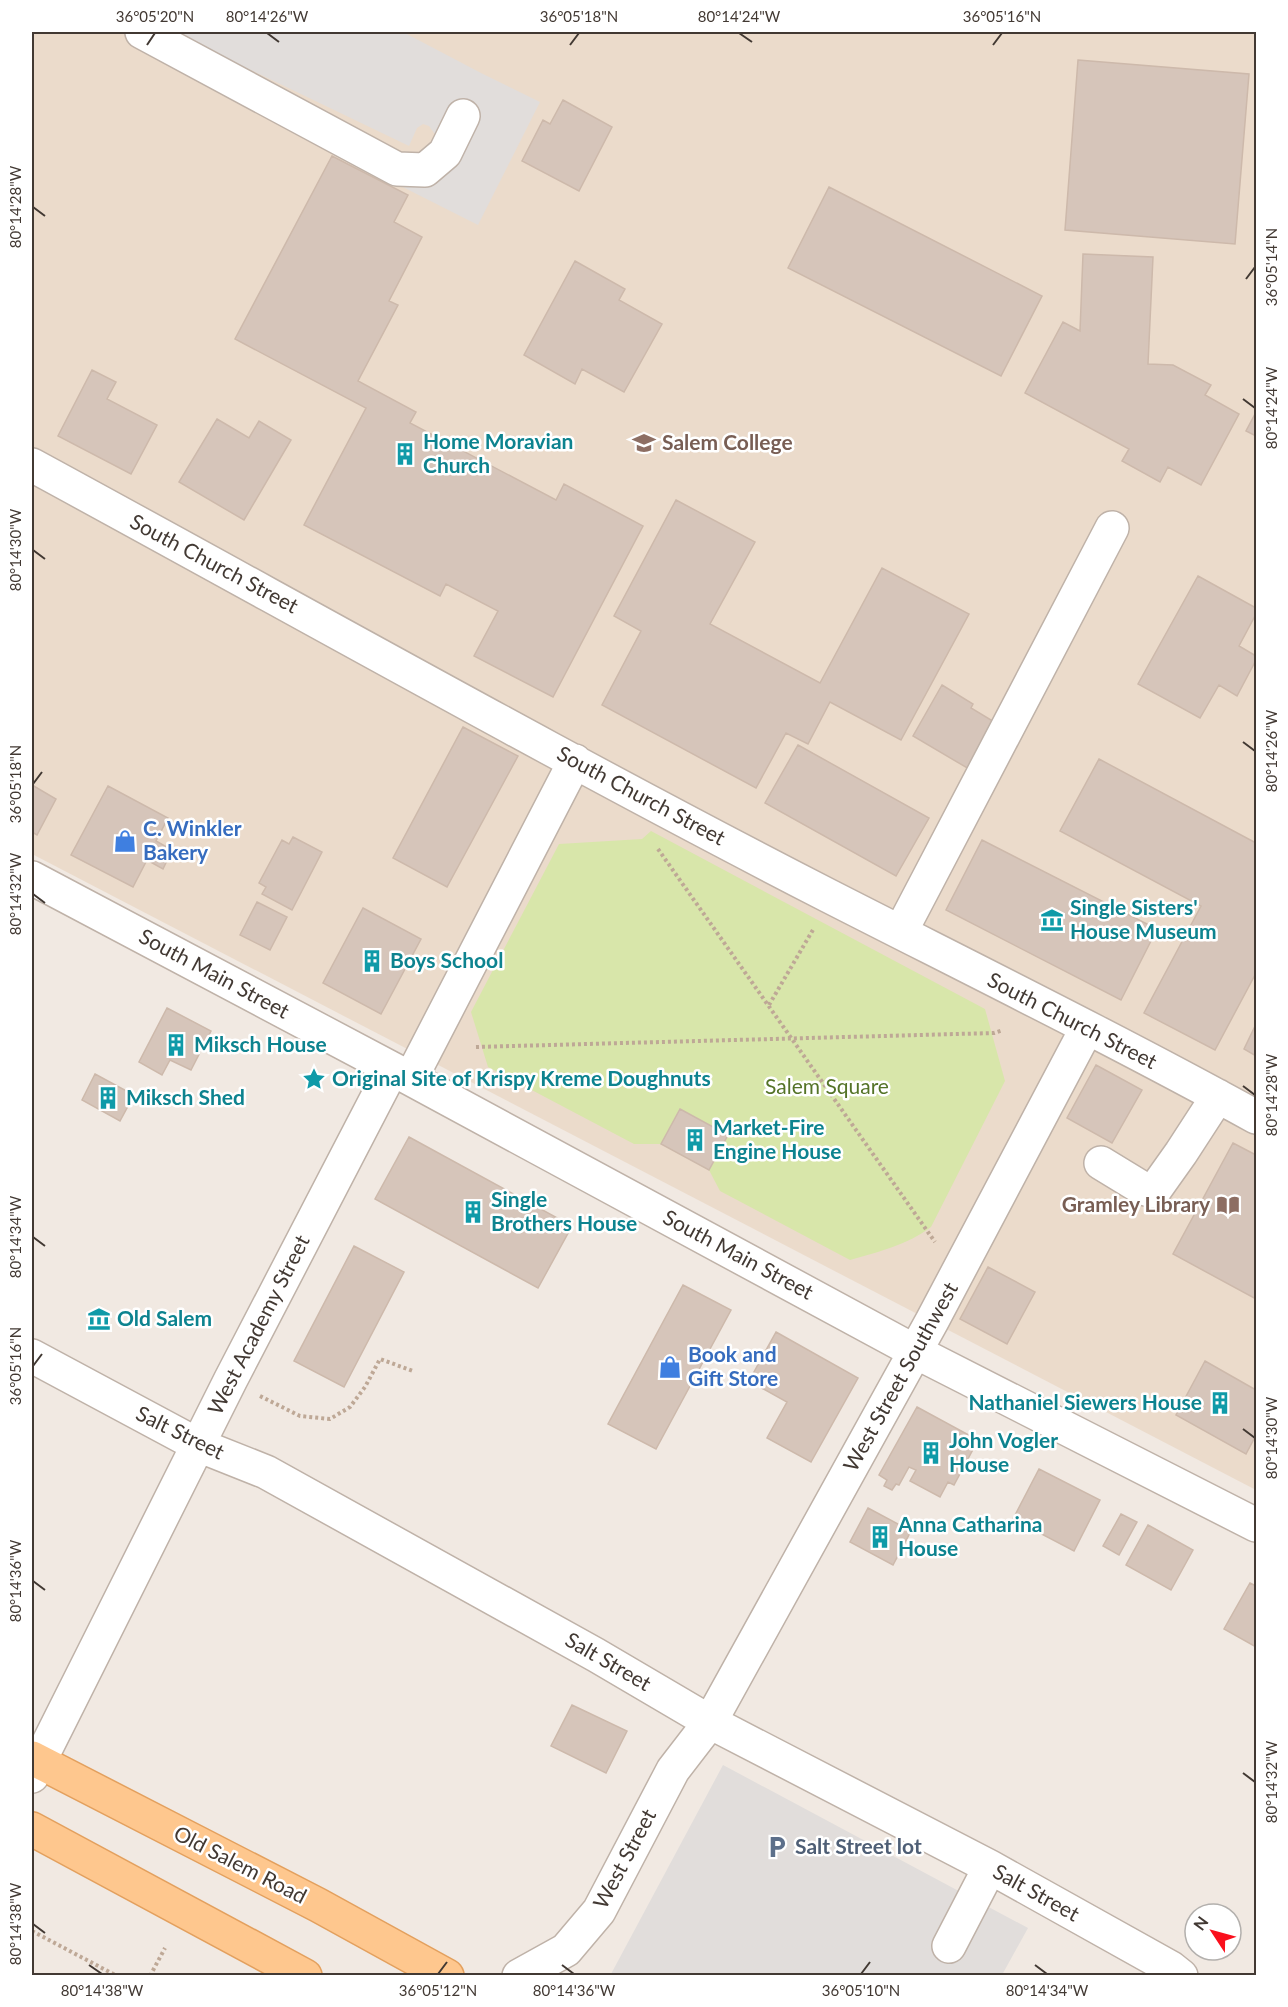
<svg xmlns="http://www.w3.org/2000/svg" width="1288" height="2007" font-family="Lato,sans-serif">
<rect width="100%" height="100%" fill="#f1e9e2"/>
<path fill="#ebdbcb" d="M 32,32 L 1256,32 L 1256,1490 L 32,854 Z"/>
<path fill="#d8e6aa" d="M 651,831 L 985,1009 L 1005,1081 L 931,1227 C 907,1245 878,1252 850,1260 L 720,1191 L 709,1170 L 661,1144 L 634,1144 L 488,1067 L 471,1012 L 559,844 L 642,839 Z"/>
<path fill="#e1dddb" d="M 172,32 L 403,32 L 481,73 L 540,102 L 478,225 L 377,174 L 418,160 L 437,137 L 429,126 L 423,124 L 417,128 L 409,146 Z
M 723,1765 L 1028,1928 L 1002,1975 L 614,1976 L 611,1974 Z"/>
<path fill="#d6c5ba" stroke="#cdb9ab" stroke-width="1.5" d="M 1078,60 L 1249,74 L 1235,244 L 1065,230 Z
M 563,100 L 612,127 L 579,191 L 522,161 L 543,120 L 550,124 Z
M 332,156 L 408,195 L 394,222 L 422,237 L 389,301 L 398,305 L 358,381 L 416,412 L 410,423 L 556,500 L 564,484 L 643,526 L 553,697 L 474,656 L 498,611 L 446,584 L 440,596 L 304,525 L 366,408 L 235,339 Z
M 829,187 L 1042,296 L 1001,376 L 788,268 Z
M 1083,254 L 1153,257 L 1148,364 L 1173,365 L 1211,385 L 1205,395 L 1239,414 L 1201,485 L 1168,467 L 1160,482 L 1122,461 L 1129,449 L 1025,393 L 1063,322 L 1080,331 Z
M 575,261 L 625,289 L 619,300 L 662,324 L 624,392 L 582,369 L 575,384 L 524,355 Z
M 92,370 L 116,382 L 107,399 L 157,425 L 131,474 L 58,436 Z
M 1256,412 L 1256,436 L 1246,431 Z
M 217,419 L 249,438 L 259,421 L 291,440 L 244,520 L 179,482 Z
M 676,500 L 755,542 L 710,624 L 820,683 L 882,568 L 969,614 L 901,740 L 830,702 L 808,744 L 786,733 L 756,788 L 602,705 L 641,631 L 614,616 Z
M 1198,576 L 1256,608 L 1256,614 L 1239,646 L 1256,656 L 1256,660 L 1237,696 L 1219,685 L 1200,718 L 1138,684 Z
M 942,685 L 973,704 L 971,708 L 996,723 L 969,769 L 913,736 Z
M 463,727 L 518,756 L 447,887 L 393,858 Z
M 798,745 L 929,818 L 896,876 L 765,803 Z
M 1099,759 L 1256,843 L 1256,973 L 1215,1050 L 1144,1013 L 1201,906 L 1060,831 Z
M 32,785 L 56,799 L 37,835 L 32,832 Z
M 108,786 L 168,818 L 156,841 L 172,850 L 163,869 L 147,860 L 133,887 L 71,855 Z
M 293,837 L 322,852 L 292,910 L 262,894 L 266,887 L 259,883 L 282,840 L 289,844 Z
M 982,840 L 1157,929 L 1121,1000 L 946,910 Z
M 257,902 L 287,917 L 270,950 L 240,935 Z
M 363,908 L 421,939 L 381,1014 L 323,983 Z
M 167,1008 L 211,1031 L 191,1070 L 170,1060 L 162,1075 L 139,1062 Z
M 1256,1024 L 1256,1056 L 1244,1049 Z
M 1096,1065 L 1142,1090 L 1112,1143 L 1067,1118 Z
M 95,1074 L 134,1095 L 120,1121 L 82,1100 Z
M 680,1109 L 728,1135 L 709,1170 L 661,1144 Z
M 409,1137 L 572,1226 L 538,1288 L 375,1199 Z
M 1233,1143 L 1256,1155 L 1256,1299 L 1173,1254 Z
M 354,1246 L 404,1272 L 344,1387 L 294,1361 Z
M 988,1267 L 1035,1292 L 1007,1344 L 960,1319 Z
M 683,1285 L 731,1310 L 656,1449 L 608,1424 Z
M 776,1332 L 858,1378 L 811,1462 L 767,1438 L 787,1402 L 749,1381 Z
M 1205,1361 L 1256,1390 L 1256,1435 L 1246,1454 L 1176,1415 Z
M 917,1407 L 978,1440 L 954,1485 L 948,1482 L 940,1497 L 910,1481 L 916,1470 L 909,1467 L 899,1485 L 896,1484 L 892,1490 L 884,1486 L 887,1480 L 879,1475 Z
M 1039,1469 L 1100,1500 L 1074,1551 L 1013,1519 Z
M 868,1508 L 911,1531 L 893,1565 L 850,1542 Z
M 1121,1514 L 1137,1522 L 1119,1555 L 1103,1546 Z
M 1148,1525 L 1193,1550 L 1171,1590 L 1126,1565 Z
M 1250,1583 L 1256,1586 L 1256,1647 L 1224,1629 Z
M 572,1705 L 627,1731 L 606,1773 L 551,1746 Z"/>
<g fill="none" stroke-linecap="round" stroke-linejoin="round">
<g stroke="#bfb2a8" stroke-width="36">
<path id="minor" d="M 142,32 L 397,169 L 425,170 L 445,153 L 463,116
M 32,465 C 297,609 560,758 829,896 C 972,969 1116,1040 1256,1117
M 32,878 L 400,1073 L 916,1352 L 1256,1525
M 901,931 L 1112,528
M 411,1078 L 575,761
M 1101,1163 L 1142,1188 L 1154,1191 L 1181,1153 L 1218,1096
M 32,1356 L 198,1445 L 266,1472 L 596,1655 L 710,1722 L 990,1867 L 1171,1968 L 1181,1976
M 32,1776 L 231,1379 L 392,1069
M 949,1946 L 990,1867
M 519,1976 L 566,1950 L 599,1911 L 673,1770 L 710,1722 L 932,1321 L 1087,1028"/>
</g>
<g stroke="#e3a05e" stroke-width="36">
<path id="major" d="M 32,1758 L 318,1905 L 447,1976
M 32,1829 L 305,1976"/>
</g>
<path stroke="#bea896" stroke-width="4" stroke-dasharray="3 3" stroke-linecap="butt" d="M 658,849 L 935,1242
M 769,1005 L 814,928
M 476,1047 L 994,1033 L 1003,1030
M 260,1396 L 300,1416 L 330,1419 L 350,1407 L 365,1387 L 380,1359 L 413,1371
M 32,1931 L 117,1976
M 150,1976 L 165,1948"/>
<use href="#minor" stroke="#fff" stroke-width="33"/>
<use href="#major" stroke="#fec78e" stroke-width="33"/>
</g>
<path fill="none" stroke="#423933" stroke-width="2" d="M 267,33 L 279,42M 739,33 L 752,42M 147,45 L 155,33M 570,45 L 579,33M 993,45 L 1002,33M 33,207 L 45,216M 1246,279 L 1255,267M 1243,399 L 1255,408M 33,550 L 45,559M 1243,742 L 1255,751M 33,784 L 42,772M 33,894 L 45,903M 1243,1086 L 1255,1095M 33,1237 L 45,1246M 33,1366 L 42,1354M 1243,1429 L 1255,1438M 33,1581 L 45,1590M 1243,1773 L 1255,1782M 33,1924 L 45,1933M 89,1965 L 102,1974M 562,1965 L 574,1974M 1035,1965 L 1047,1974M 438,1974 L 447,1962M 861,1974 L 870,1962"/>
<defs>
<g id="university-bare" transform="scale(1.8)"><path d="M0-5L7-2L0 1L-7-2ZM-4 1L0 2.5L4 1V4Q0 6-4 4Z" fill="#8d6e63" stroke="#fff" stroke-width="2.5" paint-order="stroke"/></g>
<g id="building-bare" transform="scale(1.8)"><path d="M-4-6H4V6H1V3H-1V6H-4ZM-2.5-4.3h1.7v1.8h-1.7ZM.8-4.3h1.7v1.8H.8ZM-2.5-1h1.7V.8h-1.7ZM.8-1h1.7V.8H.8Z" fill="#0f9aa8" stroke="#fff" stroke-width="2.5" paint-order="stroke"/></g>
<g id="shop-bare" transform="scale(1.8)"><path d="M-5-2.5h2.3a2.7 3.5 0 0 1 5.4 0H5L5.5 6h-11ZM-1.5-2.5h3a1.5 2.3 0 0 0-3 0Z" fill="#3f7fe0" stroke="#fff" stroke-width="2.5" paint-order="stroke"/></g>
<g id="museum-bare" transform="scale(1.8)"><path d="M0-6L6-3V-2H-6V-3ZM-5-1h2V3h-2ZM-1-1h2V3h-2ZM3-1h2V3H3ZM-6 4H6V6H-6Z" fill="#0f9aa8" stroke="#fff" stroke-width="2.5" paint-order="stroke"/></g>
<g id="sight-bare" transform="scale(1.8)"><path d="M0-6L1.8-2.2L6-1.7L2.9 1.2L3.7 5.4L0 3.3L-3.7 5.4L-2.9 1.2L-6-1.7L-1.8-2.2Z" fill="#0f9aa8" stroke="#fff" stroke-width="2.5" paint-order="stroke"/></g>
<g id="library-bare" transform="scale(1.8)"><path d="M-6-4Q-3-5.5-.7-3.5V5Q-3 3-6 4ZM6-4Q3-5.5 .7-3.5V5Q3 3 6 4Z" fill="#8d6e63" stroke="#fff" stroke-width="2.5" paint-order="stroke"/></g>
<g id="parking-bare" transform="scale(1.8)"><path d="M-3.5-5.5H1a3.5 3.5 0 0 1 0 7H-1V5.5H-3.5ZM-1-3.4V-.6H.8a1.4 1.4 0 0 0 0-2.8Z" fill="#5c6f8a" stroke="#fff" stroke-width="2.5" paint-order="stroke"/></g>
</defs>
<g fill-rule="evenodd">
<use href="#university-bare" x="644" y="443"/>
<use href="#building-bare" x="405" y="454"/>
<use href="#shop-bare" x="125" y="841"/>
<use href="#museum-bare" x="1052" y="920"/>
<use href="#building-bare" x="372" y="961"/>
<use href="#building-bare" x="176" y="1045"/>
<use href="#sight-bare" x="314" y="1079"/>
<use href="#building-bare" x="108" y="1098"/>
<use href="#building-bare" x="695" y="1140"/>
<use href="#library-bare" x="1228" y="1205"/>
<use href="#building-bare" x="473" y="1212"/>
<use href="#museum-bare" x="99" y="1319"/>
<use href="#shop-bare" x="670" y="1367"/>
<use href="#building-bare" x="1220" y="1403"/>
<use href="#building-bare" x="931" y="1453"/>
<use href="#building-bare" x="880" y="1537"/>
<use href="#parking-bare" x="777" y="1847"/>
</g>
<g text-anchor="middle" stroke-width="5" stroke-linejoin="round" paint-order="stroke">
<g font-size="21" font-weight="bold" fill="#0d838f" stroke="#fff" text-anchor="start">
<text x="423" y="449">Home Moravian<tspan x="423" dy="24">Church</tspan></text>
<text x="1070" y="915">Single Sisters'<tspan x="1070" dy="24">House Museum</tspan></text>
<text x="390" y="968">Boys School</text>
<text x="194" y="1052">Miksch House</text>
<text x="332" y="1086">Original Site of Krispy Kreme Doughnuts</text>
<text x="126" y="1105">Miksch Shed</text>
<text x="713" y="1135">Market-Fire<tspan x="713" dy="24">Engine House</tspan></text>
<text x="491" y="1207">Single<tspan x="491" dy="24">Brothers House</tspan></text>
<text x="117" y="1326">Old Salem</text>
<text x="1202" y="1410" text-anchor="end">Nathaniel Siewers House</text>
<text x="949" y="1448">John Vogler<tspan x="949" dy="24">House</tspan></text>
<text x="898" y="1532">Anna Catharina<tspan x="898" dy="24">House</tspan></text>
</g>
<g font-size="21" font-weight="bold" fill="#785e54" stroke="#fff" text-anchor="start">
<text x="662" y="450">Salem College</text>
<text x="1210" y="1212" text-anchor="end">Gramley Library</text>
</g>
<g font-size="21" fill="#423933" stroke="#fff">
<text transform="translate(214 564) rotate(28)" y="7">South Church Street</text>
<text transform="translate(641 796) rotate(28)" y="7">South Church Street</text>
<text transform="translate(214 974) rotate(28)" y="7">South Main Street</text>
<text transform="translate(1072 1021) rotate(27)" y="7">South Church Street</text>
<text transform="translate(738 1255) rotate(28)" y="7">South Main Street</text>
<text transform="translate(259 1325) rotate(-63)" y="7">West Academy Street</text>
<text transform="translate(901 1377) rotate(-61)" y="7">West Street Southwest</text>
<text transform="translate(180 1433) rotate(26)" y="7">Salt Street</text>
<text transform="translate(608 1662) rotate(30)" y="7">Salt Street</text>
<text transform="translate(625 1859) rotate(-62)" y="7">West Street</text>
<text transform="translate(240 1865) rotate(27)" y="7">Old Salem Road</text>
<text transform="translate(1036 1893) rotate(29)" y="7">Salt Street</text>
</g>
<g font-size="21" font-weight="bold" fill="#366cbe" stroke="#fff" text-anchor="start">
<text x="143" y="836">C. Winkler<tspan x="143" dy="24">Bakery</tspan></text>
<text x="688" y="1362">Book and<tspan x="688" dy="24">Gift Store</tspan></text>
</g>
<g font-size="21" fill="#547327" stroke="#fff">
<text x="827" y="1094">Salem Square</text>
</g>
<g font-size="21" font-weight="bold" fill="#4e5e75" stroke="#fff" text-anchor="start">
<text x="795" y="1854">Salt Street lot</text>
</g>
</g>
<rect width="1288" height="2007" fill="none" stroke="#ffffff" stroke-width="66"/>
<g transform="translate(1213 1932) rotate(306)"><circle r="28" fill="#ffffff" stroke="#b3b0ad" stroke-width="1.5"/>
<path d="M0-4.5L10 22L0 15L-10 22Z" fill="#fa101d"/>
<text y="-9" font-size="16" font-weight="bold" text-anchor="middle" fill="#423933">N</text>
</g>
<rect x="33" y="33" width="1222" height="1941" fill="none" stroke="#423933" stroke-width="2"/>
<g font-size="15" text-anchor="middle" fill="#423933">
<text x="155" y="22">36°05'20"N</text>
<text x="267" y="22">80°14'26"W</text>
<text x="579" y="22">36°05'18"N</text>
<text x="739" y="22">80°14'24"W</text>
<text x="1002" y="22">36°05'16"N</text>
<text transform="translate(16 207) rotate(-90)" y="5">80°14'28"W</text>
<text transform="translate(1272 267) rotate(-90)" y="5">36°05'14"N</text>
<text transform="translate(1272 408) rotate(-90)" y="5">80°14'24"W</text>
<text transform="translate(16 550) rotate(-90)" y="5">80°14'30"W</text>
<text transform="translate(1272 751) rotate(-90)" y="5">80°14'26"W</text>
<text transform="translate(16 784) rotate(-90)" y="5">36°05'18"N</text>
<text transform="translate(16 894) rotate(-90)" y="5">80°14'32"W</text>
<text transform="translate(1272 1095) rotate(-90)" y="5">80°14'28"W</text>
<text transform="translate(16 1237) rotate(-90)" y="5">80°14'34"W</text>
<text transform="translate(16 1366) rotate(-90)" y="5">36°05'16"N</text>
<text transform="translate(1272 1438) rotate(-90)" y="5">80°14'30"W</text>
<text transform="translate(16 1581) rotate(-90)" y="5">80°14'36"W</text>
<text transform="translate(1272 1782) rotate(-90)" y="5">80°14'32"W</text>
<text transform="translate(16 1924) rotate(-90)" y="5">80°14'38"W</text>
<text x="102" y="1996">80°14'38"W</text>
<text x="438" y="1996">36°05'12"N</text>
<text x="574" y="1996">80°14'36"W</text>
<text x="861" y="1996">36°05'10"N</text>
<text x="1047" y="1996">80°14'34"W</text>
</g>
</svg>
